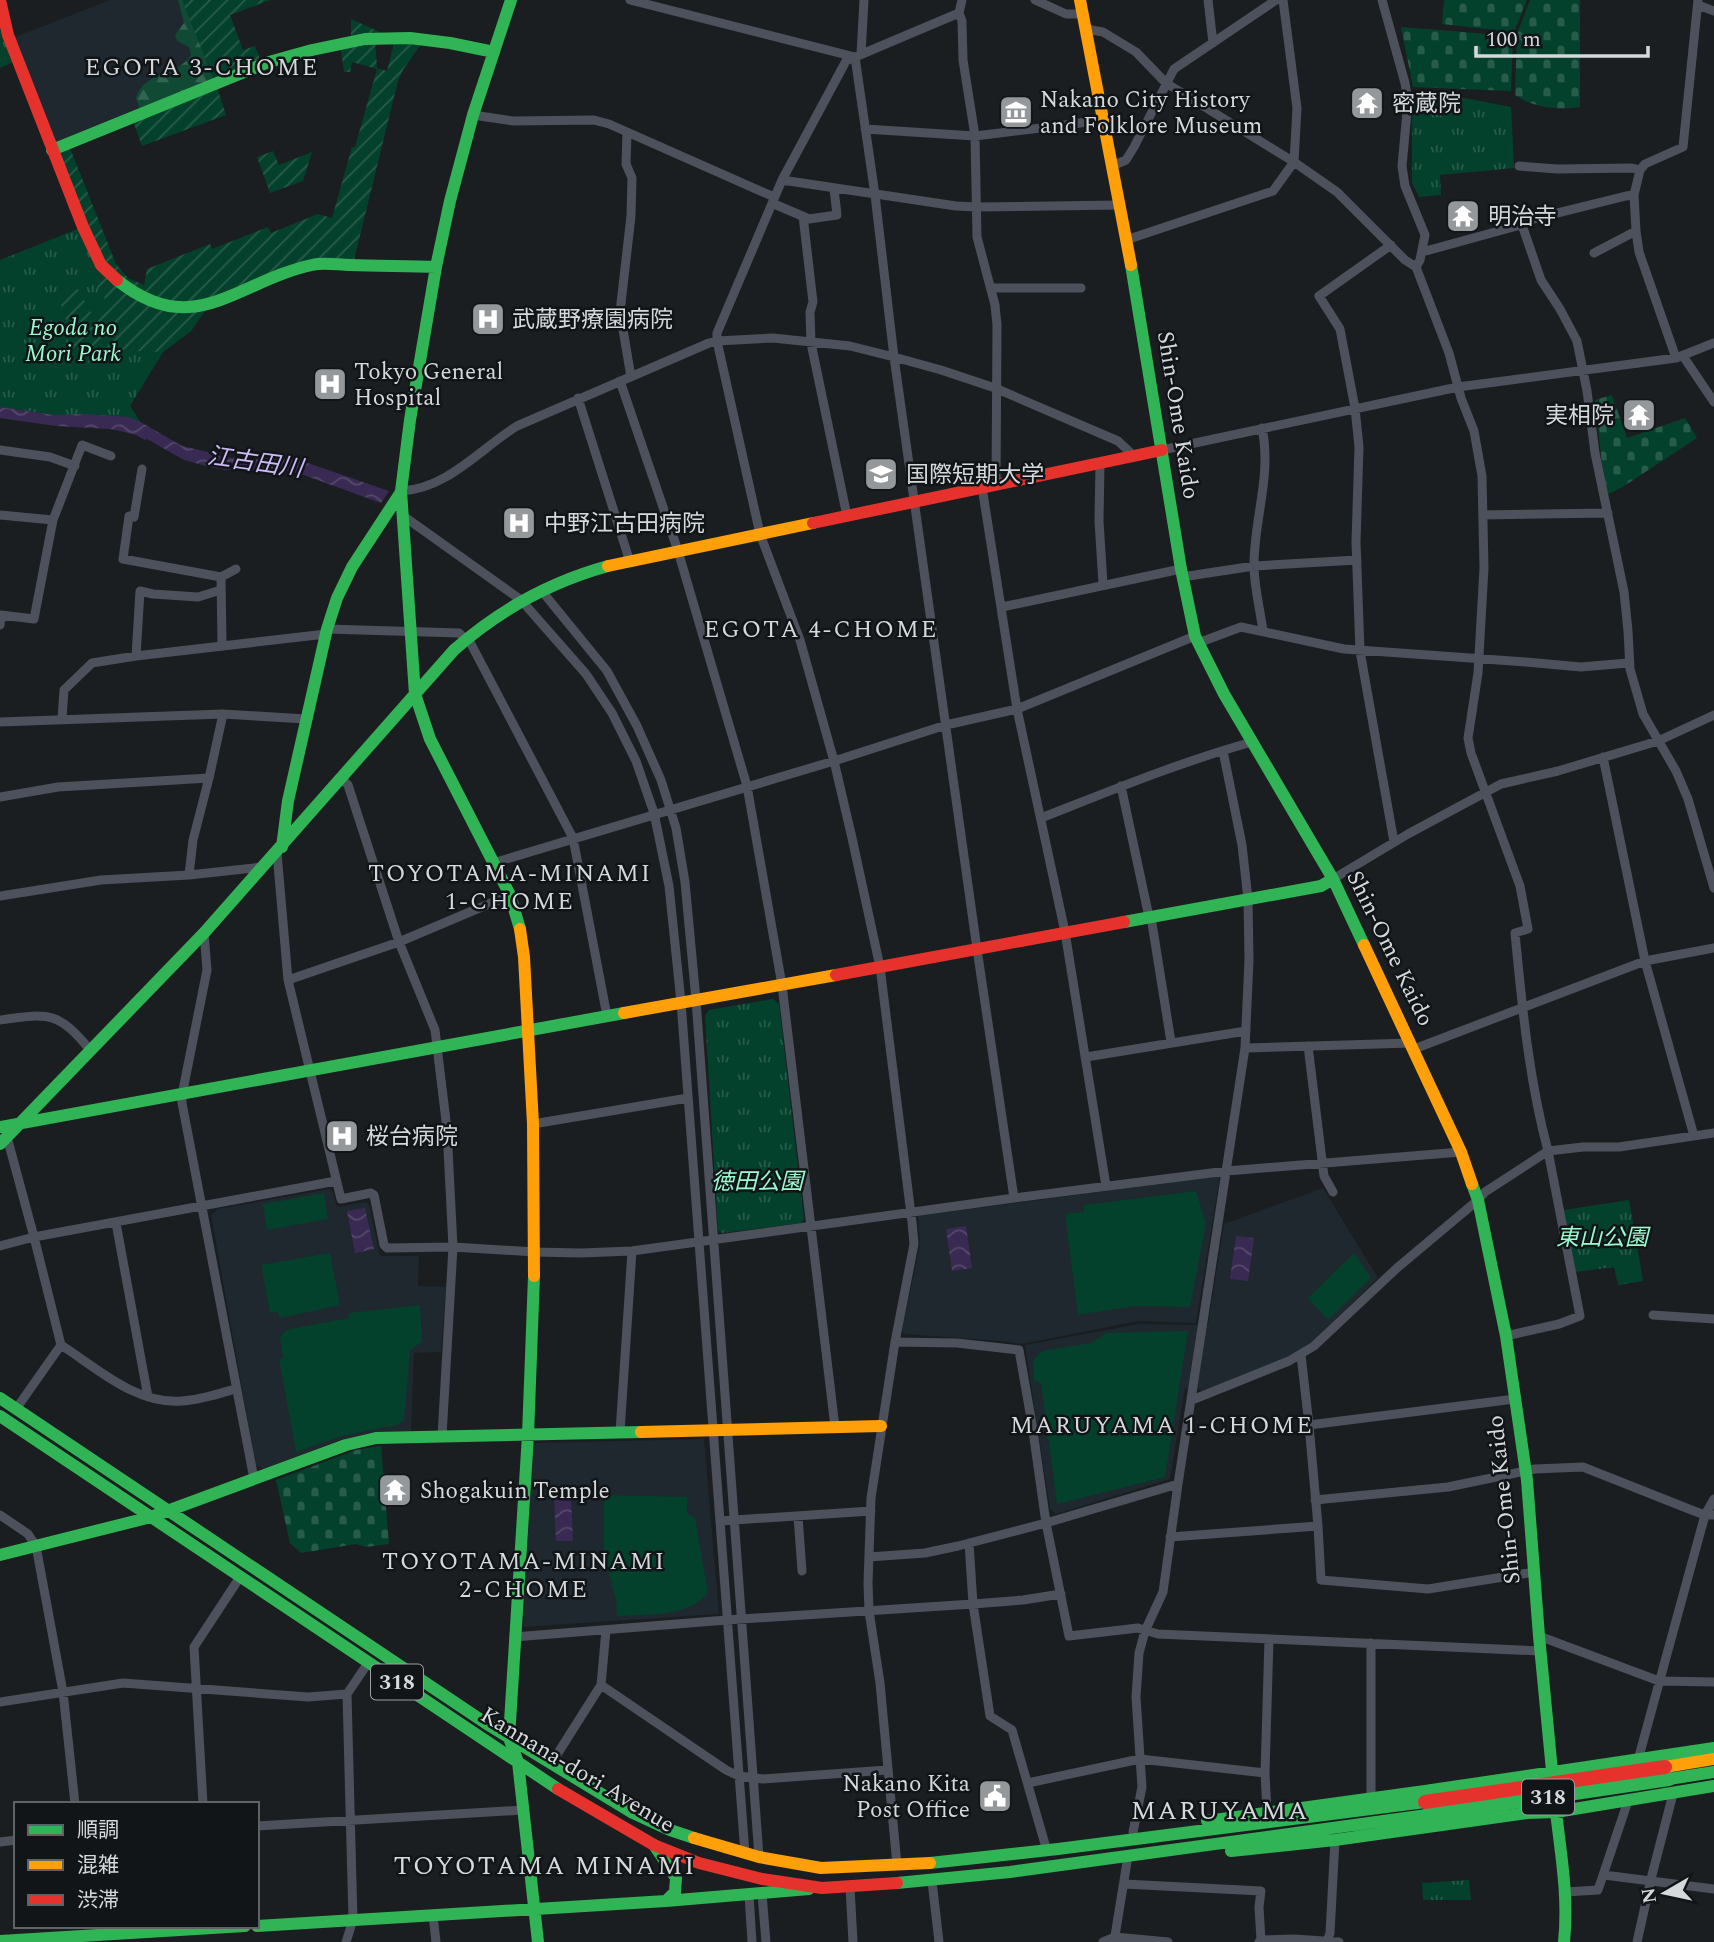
<svg xmlns="http://www.w3.org/2000/svg" width="1714" height="1942" font-family="Spectral,'Noto Sans JP',serif">
<defs>
<pattern id="forest-firs" width="22" height="20" patternUnits="userSpaceOnUse" patternTransform="scale(1.75)"><rect width="22" height="20" fill="#104a35"/><path d="M5 1l3.5 6h-7zM16 11l3.5 6h-7z" fill="#326452"/></pattern>
<pattern id="cemetery-stones" width="16" height="16" patternUnits="userSpaceOnUse" patternTransform="scale(1.75)"><rect width="16" height="16" fill="#04412c"/><path d="M2 7V4a2 2 0 0 1 4 0v3zM10 15v-3a2 2 0 0 1 4 0v3z" fill="#285c4a"/></pattern>
<pattern id="park-tufts" width="24" height="20" patternUnits="userSpaceOnUse" patternTransform="scale(1.75)"><rect width="24" height="20" fill="#04412c"/><path d="M3 7l-1-3M5 7V3M7 7l1-3M15 17l-1-3M17 17v-4M19 17l1-3" fill="none" stroke="#285c4a"/></pattern>
<pattern id="garden-furrows" width="10" height="10" patternUnits="userSpaceOnUse" patternTransform="scale(1.75)"><rect width="10" height="10" fill="#04412c"/><path d="M-1 1l2-2M0 10L10 0M9 11l2-2" fill="none" stroke="#285c4a"/></pattern>
<pattern id="water-waves" width="16" height="10" patternUnits="userSpaceOnUse" patternTransform="scale(1.75)"><rect width="16" height="10" fill="#392a53"/><path d="M0 5q4-4 8 0t8 0" fill="none" stroke="#55486b"/></pattern>
</defs>
<rect width="100%" height="100%" fill="#1b1e20"/>
<path fill="#1e282e" d="M 110,0 L 182,0 L 215,84 L 52,150 L 10,39 Z
M 1220,1176 L 1196,1323 L 1138,1321 L 1022,1344 L 1000,1341 L 904,1334 L 902,1330 L 920,1245 L 918,1216 Z
M 1323,1188 L 1378,1278 L 1319,1336 L 1298,1353 L 1204,1392 L 1198,1389 L 1185,1388 L 1170,1479 L 1056,1514 L 1050,1509 L 1025,1345 L 1139,1324 L 1208,1325 L 1224,1224 Z
M 329,1189 L 333,1192 L 337,1207 L 365,1202 L 369,1204 L 380,1256 L 419,1256 L 418,1286 L 446,1287 L 441,1352 L 414,1353 L 411,1432 L 371,1433 L 340,1440 L 264,1469 L 256,1466 L 211,1215 L 218,1209 Z
M 704,1439 L 719,1614 L 523,1627 L 533,1443 Z"/>
<path fill="#04412c" d="M 1196,1191 L 1206,1223 L 1190,1307 L 1136,1306 L 1078,1315 L 1065,1214 L 1084,1212 L 1084,1205 Z
M 324,1193 L 328,1219 L 267,1230 L 263,1204 Z
M 330,1253 L 340,1305 L 280,1318 L 278,1312 L 270,1313 L 261,1265 Z
M 1354,1253 L 1371,1278 L 1328,1320 L 1308,1298 Z
M 420,1305 L 422,1342 L 410,1350 L 404,1420 L 396,1426 L 384,1427 L 339,1437 L 296,1452 L 279,1359 L 283,1358 L 280,1337 L 286,1330 L 349,1318 L 349,1313 Z
M 1188,1331 L 1165,1477 L 1057,1504 L 1041,1383 L 1034,1381 L 1033,1361 L 1042,1351 L 1091,1343 L 1106,1333 Z
M 604,1495 L 687,1497 L 687,1514 L 695,1518 L 708,1593 C 687,1618 647,1614 617,1616 L 616,1600 L 604,1554 Z"/>
<path fill="url(#forest-firs)" d="M 178,0 L 205,0 L 230,78 L 142,114 L 136,98 C 144,71 178,76 191,55 L 189,47 L 177,41 L 175,35 L 184,23 Z"/>
<path fill="url(#cemetery-stones)" d="M 1444,0 L 1527,0 L 1514,32 L 1442,24 Z
M 1530,0 L 1580,0 L 1580,107 C 1558,110 1534,108 1515,95 L 1517,34 Z
M 1401,27 L 1513,36 L 1511,91 L 1413,87 Z
M 1612,395 L 1627,438 L 1685,418 L 1697,438 L 1621,488 L 1608,494 L 1602,464 L 1595,400 Z
M 381,1446 L 389,1544 L 366,1547 L 356,1544 L 301,1553 L 290,1543 L 276,1480 L 356,1450 Z"/>
<path fill="url(#park-tufts)" d="M 0,0 L 18,60 L 0,68 Z
M 1454,96 L 1511,107 L 1514,168 L 1440,175 L 1441,195 L 1419,197 L 1412,183 L 1412,98 Z
M 83,227 L 101,265 L 191,331 L 163,352 L 130,406 L 141,423 L 128,417 L 54,415 L 0,407 L 0,260 Z
M 773,999 L 779,1004 L 804,1219 L 801,1223 L 722,1233 L 718,1230 L 705,1016 L 709,1010 Z
M 1629,1200 L 1643,1281 L 1618,1285 L 1614,1267 L 1575,1272 L 1564,1210 Z
M 1469,1880 L 1471,1900 L 1423,1900 L 1422,1883 Z"/>
<path fill="url(#garden-furrows)" fill-rule="evenodd" d="M 182,0 L 270,0 L 230,15 L 243,50 L 255,46 L 262,65 L 216,84 L 226,115 L 142,146 L 132,118 L 215,84 Z
M 351,19 L 395,39 L 424,40 L 403,70 L 398,81 L 353,264 L 333,263 L 209,305 L 191,331 L 163,352 L 135,351 L 110,362 L 100,363 L 91,362 L 78,355 L 72,349 L 65,316 L 59,299 L 78,289 L 91,313 L 108,304 L 93,280 L 107,272 L 52,150 L 68,143 L 116,264 L 128,278 L 144,285 L 147,269 L 210,244 L 212,249 L 268,227 L 271,233 L 318,214 L 332,218 L 352,147 L 355,147 L 377,69 L 352,62 L 350,72 L 344,72 L 340,44 L 351,41 ZM 375,39 L 395,39 L 387,71 L 377,68 Z
M 273,151 L 279,165 L 312,152 L 303,181 L 270,193 L 257,157 Z"/>
<path fill="url(#water-waves)" d="M 0,407 L 54,415 L 85,414 L 128,417 L 137,420 L 182,446 L 208,452 L 209,454 L 232,458 L 269,457 L 299,460 L 389,491 L 381,503 L 301,474 L 277,469 L 226,470 L 206,466 L 184,460 L 147,439 L 145,440 L 136,435 L 124,432 L 110,429 L 56,426 L 0,418 Z
M 365,1208 L 374,1249 L 355,1253 L 347,1211 Z
M 966,1226 L 972,1268 L 952,1271 L 946,1229 Z
M 1236,1236 L 1254,1238 L 1248,1281 L 1230,1279 Z
M 554,1498 L 571,1498 L 573,1541 L 556,1541 Z"/>
<g fill="none" stroke-linecap="round" stroke-linejoin="round">
<path stroke="#4c515c" stroke-width="9" d="M 630,0 L 855,57 L 959,13
M 962,0 L 959,13 L 962,21 L 963,60 L 975,136 L 977,237 L 995,305 L 997,325 L 996,484
M 1035,0 L 1066,14 L 1083,14
M 1208,0 L 1213,43
M 1382,0 L 1405,83 L 1408,101 L 1402,166 L 1405,186 L 1425,235 L 1420,260 L 1416,267
M 1698,5 L 1714,11
M 1086,29 L 1103,32 L 1136,52 L 1166,83 L 1294,162 L 1337,192 L 1405,260 L 1416,267 L 1449,353 L 1461,398 L 1474,431 L 1482,476 L 1484,568 L 1478,673 L 1468,738 L 1471,753 L 1520,886 L 1528,929 L 1515,933 C 1522,1006 1529,1080 1548,1151 L 1580,1316 L 1559,1324 L 1506,1336
M 861,54 L 864,0
M 473,115 L 513,121 L 594,120 L 609,124 L 774,197
M 865,129 L 975,136 L 1074,124 L 1103,119
M 627,133 L 626,164 L 632,178 L 631,216 L 620,312 L 631,377
M 1112,166 L 1126,160 L 1134,147 L 1174,69 L 1276,0
M 1519,166 L 1557,169 L 1632,168 L 1640,170
M 782,180 L 956,206 L 977,207 L 1119,205
M 1634,195 L 1636,231 L 1639,252 L 1676,358
M 772,203 L 809,219 L 837,215 L 834,189
M 803,216 L 813,302 L 810,312 L 811,343 L 847,516
M 1521,222 L 1541,280 L 1560,309 L 1577,341 L 1587,391 L 1595,453 L 1624,592 L 1628,631 L 1630,669 L 1643,714 L 1676,771 L 1688,799 L 1714,888
M 1126,240 L 1273,191 L 1294,162 L 1297,108 L 1283,0
M 1391,245 L 1319,296 L 1340,329 L 1355,408 L 1359,447 L 1356,542 L 1360,651 L 1394,842
M 1422,252 L 1517,226 L 1521,222 L 1626,196 L 1634,195 L 1640,170 L 1645,164 L 1683,147 L 1698,0
M 1594,253 L 1636,231
M 991,288 L 1081,288
M 1683,356 L 1714,402
M 620,381 L 678,551 L 747,786 L 782,985 L 835,1427
M 578,398 L 630,562
M 1262,428 C 1272,476 1254,518 1254,565 C 1254,586 1260,609 1263,631
M 0,450 L 50,457 L 75,466
M 1162,450 L 1458,387 L 1676,358 L 1714,343
M 1100,463 L 1099,521 L 1103,584
M 142,469 L 134,517 L 129,516 L 123,559 L 221,577
M 982,487 L 1017,709 L 1065,932 L 1106,1186
M 401,491 C 447,489 480,449 517,426 L 709,343 L 717,341 L 773,338 L 850,346 L 894,357 L 941,370 L 995,388 L 1118,441 L 1134,456
M 0,515 L 53,520
M 402,515 L 521,600 L 586,674 L 612,713 L 636,761 L 654,813 L 669,886 L 681,1002 L 745,1854
M 1483,515 L 1608,513
M 1182,577 L 1254,566 L 1357,560
M 541,590 L 607,671 L 637,726 L 661,780 L 676,828 L 685,882 L 696,1000 L 759,1857
M 1002,607 L 1181,569
M 0,625 L 1,615 L 34,619 L 53,520 L 82,445 L 111,456
M 327,629 L 459,633 L 471,644 L 573,838 L 607,1016
M 1198,643 L 1241,627 L 1344,649 L 1526,662 L 1581,667 L 1628,663
M 222,645 L 221,577 L 236,569
M 136,656 L 140,591 L 153,594 L 198,597 L 221,590
M 62,718 L 64,690 L 92,663 L 136,656 L 326,634
M 0,722 L 223,714 L 306,719
M 1603,757 L 1645,961 L 1694,1136
M 342,779 L 348,785 L 399,942 L 435,1030 L 447,1129 L 453,1247 L 442,1436
M 1121,786 L 1149,917
M 0,797 L 58,787 L 209,778
M 1041,818 C 1110,791 1180,762 1252,742
M 277,853 L 288,980 L 341,1199 L 371,1193 L 374,1195 L 384,1245 L 387,1248 L 453,1247 L 535,1252 L 581,1253 L 632,1251 L 1014,1198 L 1227,1171 L 1461,1152
M 493,863 L 834,761 L 946,725 L 1017,709 L 1195,636
M 189,875 L 193,840 L 209,778 L 223,714
M 1333,879 L 1408,834 L 1501,784 L 1558,771 L 1658,741 L 1714,715
M 0,896 L 101,880 L 189,875 L 262,867
M 1151,917 L 1171,1042
M 204,933 L 207,970 L 182,1095 L 182,1103 L 254,1479
M 288,980 L 399,942 L 510,895
M 0,1020 C 50,1013 58,1011 91,1051
M 1308,1046 L 1324,1176 L 1333,1192
M 1245,1048 L 1411,1043
M 1414,1049 L 1645,961 L 1714,948
M 1086,1057 L 1246,1031
M 533,1124 L 688,1098
M 7,1137 L 34,1237 L 61,1345 C 97,1368 136,1405 182,1401 C 200,1400 218,1394 235,1389
M 116,1223 L 148,1397
M 0,1246 L 34,1237 L 336,1181
M 1653,1315 L 1714,1319
M 895,1342 L 957,1343 L 1019,1350 L 1032,1424 L 1046,1523 L 1069,1636 L 1138,1628 L 1158,1634 L 1540,1651
M 1192,1400 L 1289,1361 L 1314,1346 L 1397,1268 L 1478,1200 L 1485,1192 L 1548,1151 L 1583,1147 L 1619,1147 L 1714,1133
M 16,1409 L 61,1345
M 1309,1425 L 1515,1399
M 620,1432 L 632,1251
M 1315,1500 L 1448,1487 L 1535,1469 L 1583,1467 L 1694,1511 L 1705,1515 L 1714,1515
M 0,1515 L 28,1534 L 36,1546 L 63,1692 L 75,1804
M 798,1516 L 802,1571
M 720,1521 L 871,1511
M 1318,1526 L 1321,1580 L 1428,1589 L 1535,1572
M 1170,1537 L 1318,1526 L 1309,1425 L 1301,1355
M 869,1557 L 925,1553 L 958,1546 L 1046,1523 L 1178,1484
M 1539,1636 L 1659,1681 L 1714,1682
M 514,1637 L 727,1620 L 973,1604 L 969,1543
M 1371,1643 L 1371,1797
M 601,1685 L 726,1770 L 739,1776 L 763,1779 L 887,1770
M 0,1702 L 123,1683 L 308,1697 L 347,1694
M 1638,1760 L 1705,1515 L 1714,1499
M 551,1764 L 601,1685 L 606,1630
M 1028,1783 L 1140,1759 L 1265,1773
M 203,1804 L 194,1647 L 240,1577
M 1267,1812 L 1265,1773 L 1269,1639
M 257,1826 L 523,1810
M 1133,1832 L 1142,1787 L 1136,1697 L 1139,1653 L 1145,1631 L 1163,1592 L 1178,1484 L 1245,1048 L 1249,960 L 1248,899 L 1242,845 L 1223,751
M 0,1842 L 16,1840
M 1047,1851 L 1012,1730 L 990,1716 L 973,1604 L 1023,1600 L 1061,1594
M 897,1865 L 880,1683 L 869,1611 L 868,1583 L 871,1498 L 895,1342 L 914,1244 L 912,1222 L 880,967 L 852,838 L 834,761 L 800,640 L 760,534 L 717,341 L 717,333 L 782,180 L 846,61 L 855,57 L 875,195 L 894,357 L 977,949 L 1014,1198
M 1604,1875 L 1714,1889
M 932,1881 L 939,1942
M 1124,1884 L 1261,1891 L 1259,1907 L 1261,1940
M 850,1887 L 853,1942
M 1565,1892 L 1598,1890 L 1628,1801
M 762,1894 L 766,1942
M 749,1895 L 752,1942
M 433,1915 L 436,1942
M 346,1942 L 353,1920 L 347,1694 L 368,1663
M 1103,1942 L 1115,1937 L 1168,1942
M 1114,1942 L 1127,1862
M 1259,1942 L 1261,1940 L 1294,1939 L 1339,1942
M 1327,1942 L 1330,1933 L 1335,1840
M 1637,1942 L 1652,1875 L 1673,1794"/>
<path stroke="#30b455" stroke-width="12" d="M 511,0 L 473,115 L 450,201 L 436,267 L 410,420 L 401,491 L 415,694 L 430,739 L 510,895 L 520,929
M 52,150 L 269,62 L 312,50 L 365,39 L 410,38 L 450,43 L 494,52
M 1131,265 L 1181,569 L 1195,636 L 1224,694 L 1333,879 L 1364,945
M 117,280 C 194,342 237,281 312,265 C 324,262 338,265 350,265 C 378,266 407,266 436,267
M 282,847 L 288,801 L 327,629 L 337,598 L 352,567 L 401,492
M 1124,922 L 1321,886 L 1333,879
M 0,1127 L 624,1013
M 0,1144 L 204,933 L 454,650 C 498,611 550,582 608,566
M 1472,1184 L 1478,1200 L 1506,1336 L 1527,1480 L 1539,1636 L 1553,1781
M 534,1276 L 528,1435 L 509,1738 L 518,1762 L 538,1942
M 0,1398 L 490,1726 L 631,1812 L 670,1830 L 694,1838
M 0,1416 L 558,1789
M 0,1555 L 151,1517 L 346,1445 L 376,1438 L 641,1432
M 1669,1779 L 1714,1772
M 1555,1803 C 1560,1850 1569,1895 1564,1942
M 1207,1821 L 1425,1791 L 1714,1748
M 654,1845 L 676,1878 L 675,1892 L 666,1901
M 1231,1851 L 1335,1840 L 1527,1813 L 1556,1812 L 1714,1786
M 930,1863 L 1058,1849 L 1425,1802
M 897,1883 L 1010,1872 L 1427,1815
M 257,1926 L 666,1901 L 809,1889
M 0,1941 L 245,1926"/>
<path stroke="#ff9f0a" stroke-width="12" d="M 1080,0 L 1131,265
M 608,566 L 813,523
M 520,929 L 524,957 L 533,1124 L 534,1276
M 1364,945 L 1461,1152 L 1472,1184
M 624,1013 L 836,975
M 641,1432 L 881,1426
M 1665,1767 L 1714,1759
M 694,1838 L 759,1857 L 821,1868 L 930,1863"/>
<path stroke="#e5322d" stroke-width="12" d="M 0,0 L 8,35 L 83,227 L 101,265 L 117,280
M 813,523 L 1162,450
M 836,975 L 1124,922
M 558,1789 L 654,1845 L 699,1863 L 762,1879 L 822,1888 L 897,1883"/>
<path stroke="#30b455" stroke-width="14" d="M 1427,1815 L 1669,1779"/>
<path stroke="#e5322d" stroke-width="14" d="M 1425,1802 L 1665,1767"/>
</g>
<defs>
<g id="temple-square" transform="scale(1.75)"><rect x="-9" y="-9" width="18" height="18" rx="4" fill="#95989a" stroke="#111518"/><path d="M0-6L5-2H3V0L6.5 2.5H4V6H1.5V3h-3V6H-4V2.5H-6.5L-3 0V-2H-5Z" fill="#fff"/></g>
<g id="museum-square" transform="scale(1.75)"><rect x="-9" y="-9" width="18" height="18" rx="4" fill="#95989a" stroke="#111518"/><path d="M0-6L6-3V-2H-6V-3ZM-5-1h2V3h-2ZM-1-1h2V3h-2ZM3-1h2V3H3ZM-6 4H6V6H-6Z" fill="#fff"/></g>
<g id="hospital-square" transform="scale(1.75)"><rect x="-9" y="-9" width="18" height="18" rx="4" fill="#95989a" stroke="#111518"/><path d="M-5-5h3v3.5h4V-5h3V5h-3V1.5h-4V5h-3Z" fill="#fff"/></g>
<g id="university-square" transform="scale(1.75)"><rect x="-9" y="-9" width="18" height="18" rx="4" fill="#95989a" stroke="#111518"/><path d="M0-5L7-2L0 1L-7-2ZM-4 1L0 2.5L4 1V4Q0 6-4 4Z" fill="#fff"/></g>
<g id="civic-square" transform="scale(1.75)"><rect x="-9" y="-9" width="18" height="18" rx="4" fill="#95989a" stroke="#111518"/><path d="M-.6-6.5H3V-4.5H.6V-3L4-1V1h2V6H-6V1h2V-1L-.6-3ZM-1.2 2.5V6h2.4V2.5Z" fill="#fff"/></g>
</defs>
<g fill-rule="evenodd">
<use href="#temple-square" x="1367" y="103"/>
<use href="#museum-square" x="1016" y="112"/>
<use href="#temple-square" x="1463" y="216"/>
<use href="#hospital-square" x="488" y="319"/>
<use href="#hospital-square" x="330" y="384"/>
<use href="#temple-square" x="1639" y="415"/>
<use href="#university-square" x="881" y="474"/>
<use href="#hospital-square" x="519" y="523"/>
<use href="#hospital-square" x="342" y="1136"/>
<use href="#temple-square" x="395" y="1490"/>
<use href="#civic-square" x="995" y="1796"/>
</g>
<g text-anchor="middle" stroke-width="5" stroke-linejoin="round" paint-order="stroke">
<g fill="#111518" stroke="#9b9ea0" stroke-width="2">
<rect x="371" y="1664.5" width="52" height="35" rx="5"/>
<rect x="1522" y="1779.5" width="52" height="35" rx="5"/>
</g>
<g font-size="21" font-weight="bold" fill="#d6d9db">
<text x="397" y="1689">318</text>
<text x="1548" y="1804">318</text>
</g>
<g font-size="23" fill="#d6d9db" stroke="#111518" text-anchor="start">
<text x="1040" y="107">Nakano City History<tspan x="1040" dy="26">and Folklore Museum</tspan></text>
<text x="1392" y="111">密蔵院</text>
<text x="1488" y="224">明治寺</text>
<text x="512" y="327">武蔵野療園病院</text>
<text x="354" y="379">Tokyo General<tspan x="354" dy="26">Hospital</tspan></text>
<text x="1614" y="423" text-anchor="end">実相院</text>
<text x="906" y="482">国際短期大学</text>
<text x="544" y="531">中野江古田病院</text>
<text x="366" y="1144">桜台病院</text>
<text x="420" y="1498">Shogakuin Temple</text>
<text x="970" y="1791" text-anchor="end">Nakano Kita<tspan x="970" dy="26">Post Office</tspan></text>
</g>
<g font-size="23" font-style="italic" fill="#9cf8cd" stroke="#111518">
<text x="73" y="335">Egoda no<tspan x="73" dy="26">Mori Park</tspan></text>
<text x="757" y="1189">徳田公園</text>
<text x="1602" y="1245">東山公園</text>
</g>
<g font-size="23" fill="#d6d9db" stroke="#111518">
<text transform="translate(1179 415) rotate(81)" y="8">Shin-Ome Kaido</text>
<text transform="translate(1391 948) rotate(64)" y="8">Shin-Ome Kaido</text>
<text transform="translate(1503 1500) rotate(-96)" y="8">Shin-Ome Kaido</text>
<text transform="translate(578 1769) rotate(31)" y="8">Kannana-dori Avenue</text>
</g>
<g font-size="24" letter-spacing="2" fill="#d6d9db" stroke="#111518">
<text x="202" y="75">EGOTA 3-CHOME</text>
<text x="821" y="637">EGOTA 4-CHOME</text>
<text x="510" y="881">TOYOTAMA-MINAMI<tspan x="510" dy="28">1-CHOME</tspan></text>
<text x="1162" y="1433">MARUYAMA 1-CHOME</text>
<text x="524" y="1569">TOYOTAMA-MINAMI<tspan x="524" dy="28">2-CHOME</tspan></text>
</g>
<g font-size="24" font-style="italic" fill="#cdbaf7" stroke="#111518">
<text transform="translate(255 462) rotate(8)" y="8">江古田川</text>
</g>
<g font-size="26" letter-spacing="2" fill="#d6d9db" stroke="#111518">
<text x="1220" y="1819">MARUYAMA</text>
<text x="545" y="1874">TOYOTAMA MINAMI</text>
</g>
</g>
<rect x="14" y="1802" width="245" height="126" fill="#111518" stroke="#606366" stroke-width="2"/>
<rect x="28" y="1825" width="35" height="10" fill="#30b455" stroke="#606366" stroke-width="2"/>
<text x="77" y="1837" font-size="21" fill="#d6d9db">順調</text>
<rect x="28" y="1860" width="35" height="10" fill="#ff9f0a" stroke="#606366" stroke-width="2"/>
<text x="77" y="1872" font-size="21" fill="#d6d9db">混雑</text>
<rect x="28" y="1895" width="35" height="10" fill="#e5322d" stroke="#606366" stroke-width="2"/>
<text x="77" y="1907" font-size="21" fill="#d6d9db">渋滞</text>
<g transform="translate(1665 1893) rotate(261)" stroke="#111518" stroke-width="5" paint-order="stroke">
<path d="M0-5L12 26L0 18L-12 26Z" fill="#d6d9db"/>
<text y="-10" font-size="19" font-weight="bold" text-anchor="middle" fill="#d6d9db">N</text>
</g>
<path d="M1476 46v10h172v-10" fill="none" stroke="#d6d9db" stroke-width="3.5"/>
<text x="1486" y="46" font-size="21" fill="#d6d9db" stroke="#111518" stroke-width="5" paint-order="stroke">100 m</text>
</svg>
